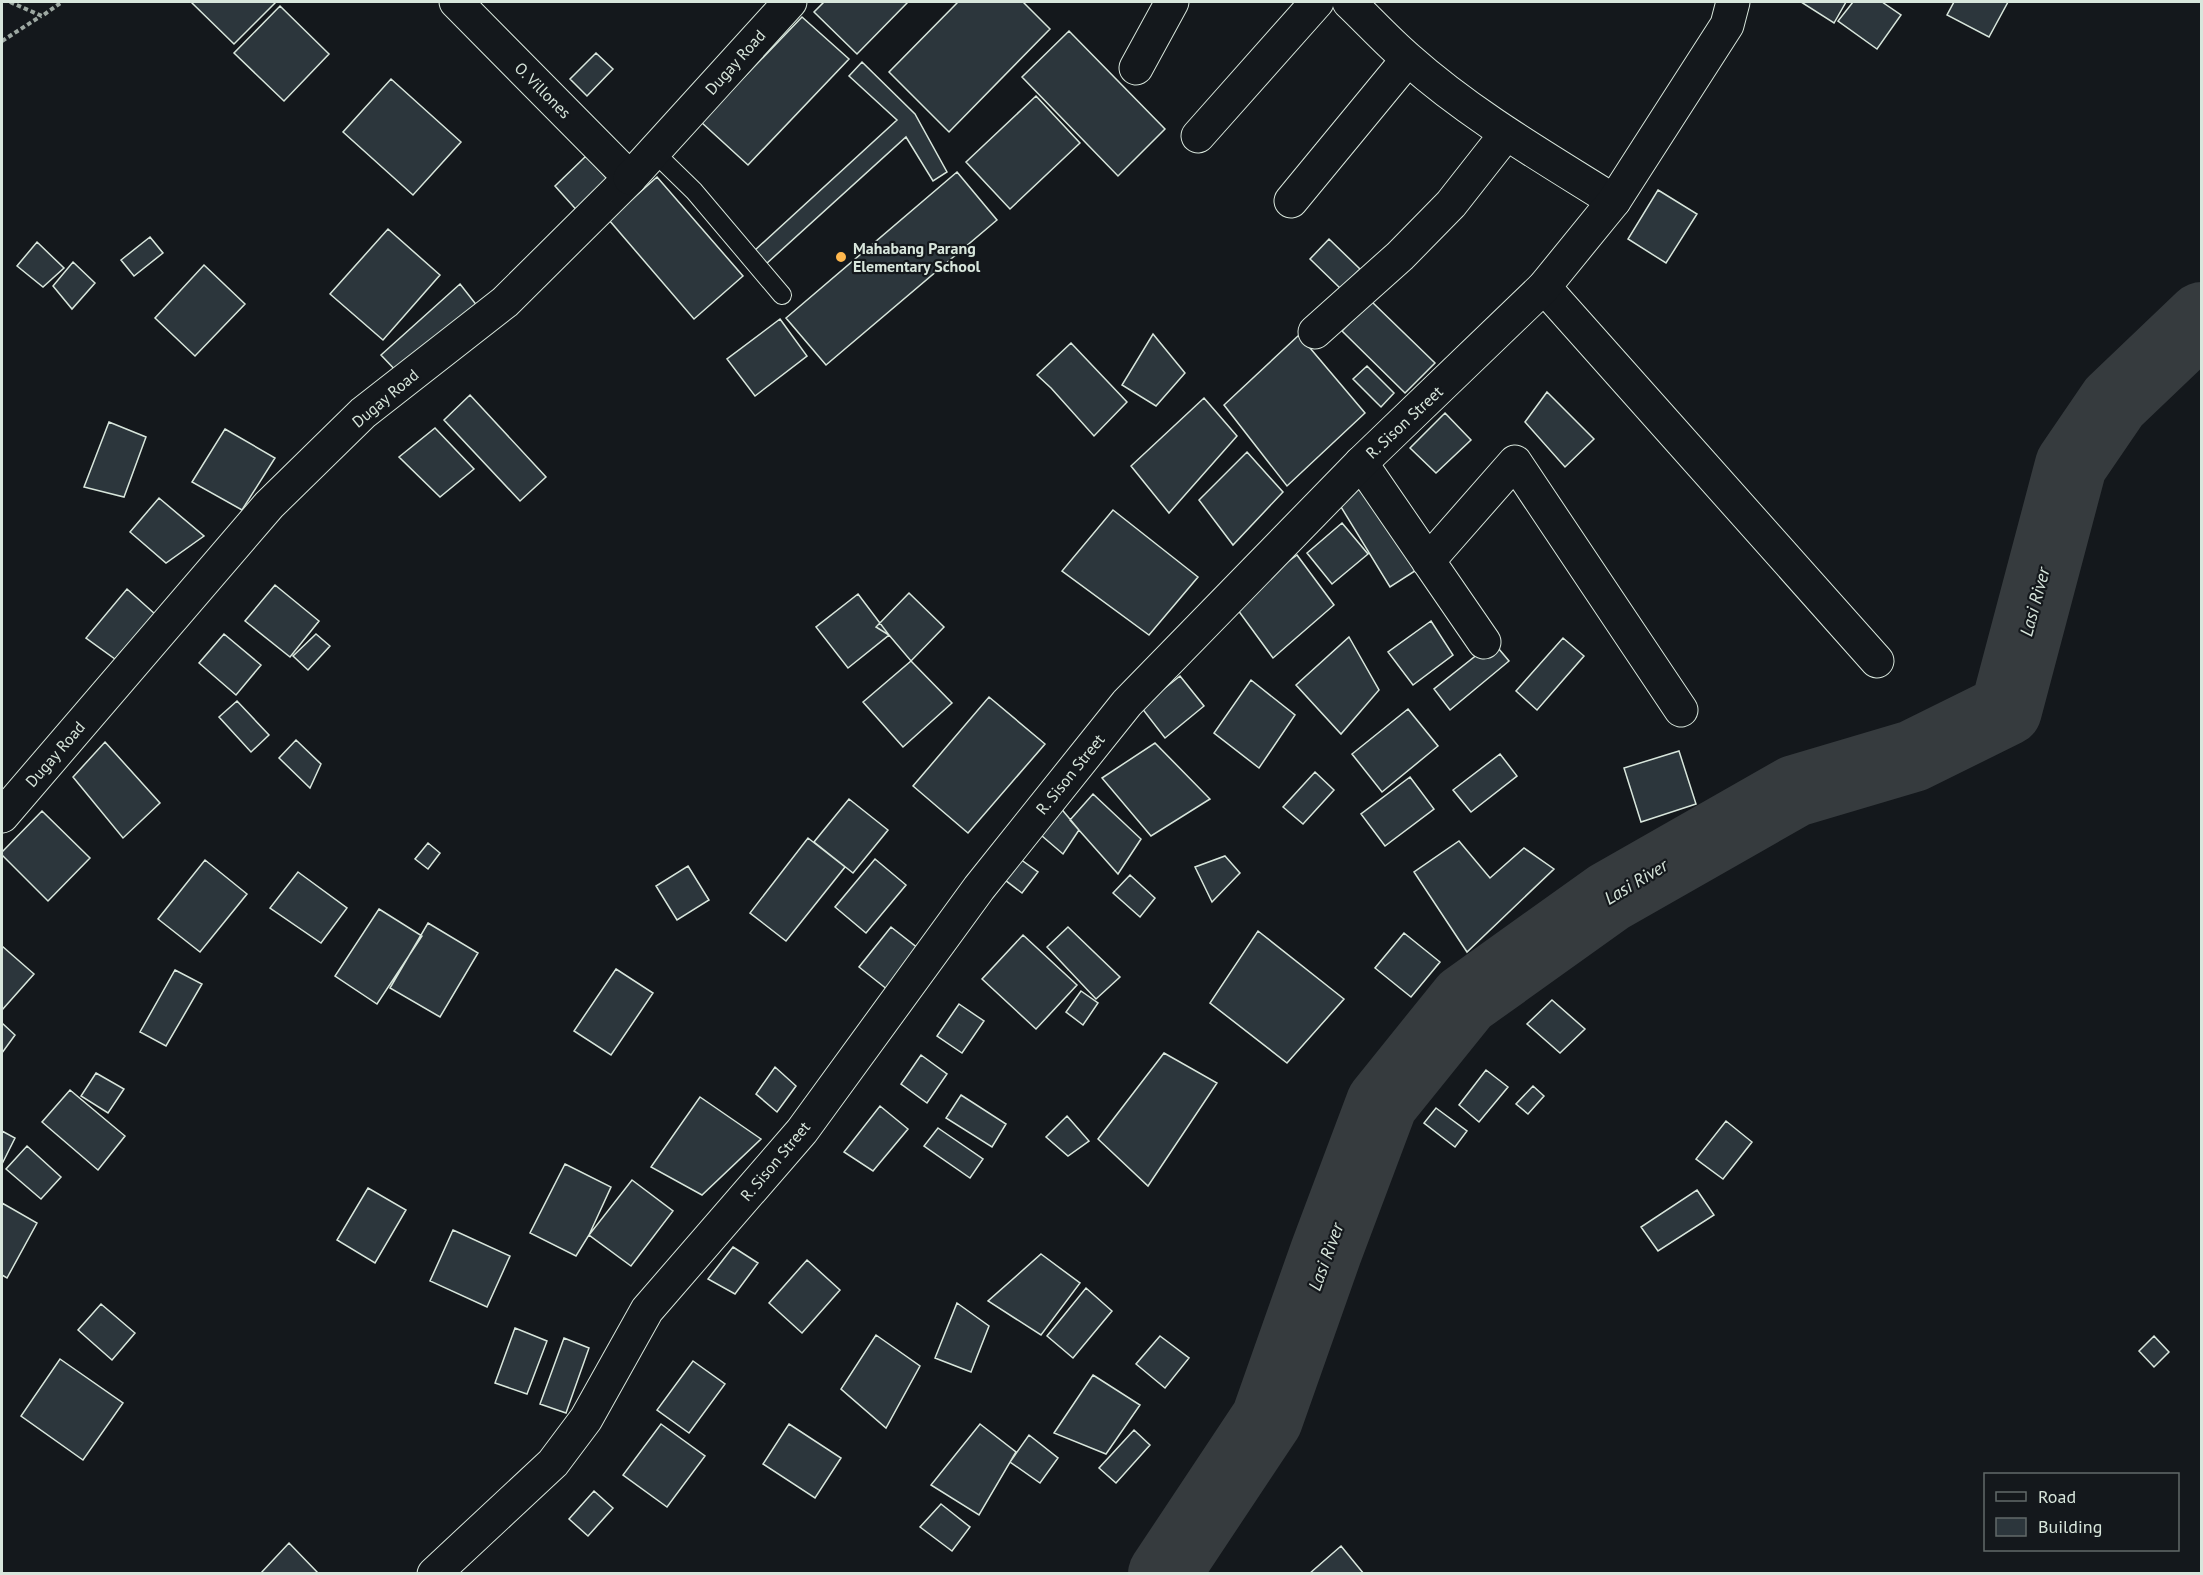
<svg xmlns="http://www.w3.org/2000/svg" width="2203" height="1575" font-family="'PT Sans',sans-serif">
<rect width="100%" height="100%" fill="#14181c"/>
<g fill="none" stroke-linecap="round" stroke-linejoin="round">
<path stroke="#363b3e" stroke-width="72" d="M 1164,1574 L 1267,1419 L 1326,1252 L 1382,1103 L 1465,1000 L 1609,897 L 1795,791 L 1913,756 L 2006,710 L 2071,465 L 2114,402 L 2202,318"/>
</g>
<path fill="#2c363c" stroke="#d8e6dc" stroke-width="1.5" d="M 191,2 L 276,2 L 234,44 Z
M 824,2 L 908,2 L 857,54 L 814,12 Z
M 958,2 L 1023,2 L 1050,29 L 949,132 L 889,72 Z
M 1801,2 L 1846,2 L 1834,23 Z
M 1853,2 L 1882,2 L 1901,15 L 1877,49 L 1838,21 Z
M 1954,2 L 2008,2 L 1989,37 L 1947,15 Z
M 280,6 L 329,54 L 284,101 L 234,53 Z
M 802,17 L 849,59 L 748,165 L 701,122 Z
M 1069,31 L 1165,129 L 1118,176 L 1022,77 Z
M 596,53 L 613,69 L 587,96 L 570,79 Z
M 862,62 L 915,114 L 947,172 L 933,181 L 906,137 L 766,264 L 754,251 L 897,120 L 849,76 Z
M 391,79 L 461,142 L 413,195 L 343,132 Z
M 1036,96 L 1080,143 L 1010,209 L 966,162 Z
M 586,156 L 611,183 L 581,215 L 555,186 Z
M 957,172 L 997,220 L 826,365 L 786,318 Z
M 657,177 L 743,276 L 694,319 L 609,220 Z
M 1658,190 L 1697,214 L 1666,263 L 1628,239 Z
M 388,229 L 440,275 L 383,340 L 330,294 Z
M 150,237 L 163,253 L 134,276 L 121,260 Z
M 1329,239 L 1360,269 L 1341,289 L 1310,259 Z
M 37,242 L 64,268 L 43,287 L 17,266 Z
M 73,262 L 95,283 L 72,309 L 53,286 Z
M 204,265 L 245,304 L 195,356 L 155,318 Z
M 460,284 L 482,312 L 400,375 L 381,355 Z
M 1371,301 L 1435,363 L 1405,393 L 1342,331 Z
M 780,319 L 807,356 L 755,396 L 727,359 Z
M 1153,334 L 1185,373 L 1156,406 L 1122,385 Z
M 1299,335 L 1365,413 L 1287,486 L 1224,405 Z
M 1071,343 L 1127,402 L 1094,436 L 1051,388 L 1037,375 Z
M 1367,366 L 1394,393 L 1381,407 L 1353,379 Z
M 1547,392 L 1594,439 L 1565,467 L 1525,422 Z
M 470,395 L 546,477 L 520,501 L 444,420 Z
M 1204,398 L 1237,436 L 1169,513 L 1131,466 Z
M 1445,413 L 1471,440 L 1436,473 L 1410,448 Z
M 109,422 L 146,437 L 124,497 L 84,487 Z
M 435,428 L 474,469 L 440,497 L 399,457 Z
M 225,429 L 275,458 L 242,510 L 192,482 Z
M 1247,452 L 1283,492 L 1233,545 L 1199,500 Z
M 1365,485 L 1418,569 L 1390,587 L 1338,502 Z
M 159,498 L 204,536 L 166,563 L 130,532 Z
M 1113,510 L 1198,577 L 1149,635 L 1062,571 Z
M 1342,523 L 1368,554 L 1332,584 L 1307,553 Z
M 1297,555 L 1334,605 L 1273,658 L 1232,602 Z
M 275,585 L 319,621 L 290,657 L 245,621 Z
M 127,589 L 155,614 L 115,659 L 86,638 Z
M 909,593 L 944,627 L 911,661 L 889,635 L 876,627 Z
M 858,594 L 889,635 L 848,668 L 816,627 Z
M 1431,621 L 1453,655 L 1413,685 L 1388,652 Z
M 224,634 L 261,665 L 236,695 L 199,663 Z
M 316,634 L 330,646 L 308,670 L 293,656 Z
M 1349,637 L 1379,690 L 1341,734 L 1296,685 Z
M 1563,638 L 1584,656 L 1537,710 L 1516,691 Z
M 1493,642 L 1509,661 L 1450,710 L 1434,689 Z
M 911,661 L 952,703 L 903,747 L 863,702 Z
M 1180,676 L 1204,706 L 1165,738 L 1141,707 Z
M 1251,680 L 1295,715 L 1259,768 L 1214,733 Z
M 989,697 L 1045,744 L 968,833 L 913,786 Z
M 237,701 L 269,735 L 251,752 L 219,717 Z
M 1408,709 L 1438,746 L 1382,792 L 1352,754 Z
M 296,740 L 321,764 L 310,788 L 279,758 Z
M 105,742 L 160,803 L 123,838 L 73,777 Z
M 1155,743 L 1210,799 L 1151,836 L 1102,778 Z
M 1679,751 L 1696,804 L 1641,822 L 1624,768 Z
M 1500,754 L 1517,776 L 1471,812 L 1453,790 Z
M 1315,772 L 1334,790 L 1303,824 L 1283,807 Z
M 1410,777 L 1434,809 L 1385,846 L 1361,814 Z
M 1093,794 L 1141,839 L 1118,874 L 1070,820 Z
M 849,799 L 888,830 L 853,873 L 814,842 Z
M 1059,806 L 1079,830 L 1063,854 L 1035,830 Z
M 42,811 L 90,858 L 48,901 L 2,855 L 2,852 Z
M 808,838 L 845,867 L 786,941 L 750,913 Z
M 1459,841 L 1490,878 L 1524,848 L 1554,869 L 1467,952 L 1414,872 Z
M 428,843 L 440,853 L 428,869 L 415,859 Z
M 1225,856 L 1240,873 L 1212,902 L 1195,867 Z
M 875,859 L 906,885 L 866,933 L 835,907 Z
M 1020,859 L 1038,872 L 1022,893 L 1005,880 Z
M 205,860 L 247,894 L 200,952 L 158,919 Z
M 688,866 L 709,900 L 677,920 L 656,886 Z
M 298,872 L 347,908 L 321,943 L 270,908 Z
M 1130,875 L 1155,898 L 1140,917 L 1113,893 Z
M 379,909 L 422,936 L 377,1004 L 335,976 Z
M 428,923 L 478,953 L 440,1017 L 390,988 Z
M 891,927 L 919,949 L 888,990 L 859,967 Z
M 1068,927 L 1120,977 L 1096,999 L 1047,947 Z
M 1258,931 L 1344,999 L 1287,1063 L 1210,1003 Z
M 1404,933 L 1440,962 L 1411,997 L 1375,968 Z
M 1023,935 L 1077,985 L 1036,1029 L 982,979 Z
M 2,946 L 34,974 L 2,1010 Z
M 616,969 L 653,993 L 611,1055 L 574,1031 Z
M 175,970 L 202,984 L 166,1046 L 140,1032 Z
M 1081,991 L 1098,1003 L 1083,1025 L 1066,1012 Z
M 1552,1000 L 1585,1029 L 1560,1053 L 1527,1024 Z
M 959,1004 L 984,1021 L 962,1053 L 937,1036 Z
M 2,1023 L 15,1035 L 2,1053 Z
M 1164,1053 L 1217,1083 L 1148,1186 L 1098,1139 Z
M 921,1055 L 947,1074 L 927,1103 L 901,1084 Z
M 775,1067 L 796,1086 L 777,1112 L 756,1094 Z
M 1486,1070 L 1508,1087 L 1479,1122 L 1459,1105 Z
M 96,1073 L 124,1089 L 108,1113 L 81,1096 Z
M 1533,1086 L 1544,1096 L 1528,1114 L 1516,1104 Z
M 70,1090 L 125,1136 L 98,1170 L 42,1122 Z
M 961,1095 L 1006,1124 L 992,1147 L 946,1118 Z
M 700,1097 L 761,1139 L 702,1195 L 651,1167 Z
M 880,1106 L 908,1129 L 873,1171 L 844,1152 Z
M 1436,1108 L 1467,1131 L 1455,1147 L 1424,1123 Z
M 1067,1116 L 1089,1141 L 1068,1156 L 1046,1137 Z
M 1726,1121 L 1752,1142 L 1723,1179 L 1696,1159 Z
M 938,1128 L 983,1159 L 970,1178 L 924,1146 Z
M 2,1131 L 15,1138 L 2,1164 Z
M 27,1146 L 61,1177 L 41,1199 L 6,1169 Z
M 565,1164 L 611,1187 L 589,1235 L 576,1256 L 530,1233 Z
M 632,1180 L 673,1211 L 631,1266 L 589,1235 Z
M 368,1188 L 406,1210 L 375,1263 L 337,1240 Z
M 1697,1190 L 1714,1215 L 1658,1251 L 1641,1227 Z
M 2,1203 L 37,1223 L 7,1278 L 2,1275 Z
M 453,1230 L 510,1256 L 487,1307 L 430,1281 Z
M 733,1247 L 758,1263 L 735,1294 L 708,1279 Z
M 1041,1254 L 1080,1283 L 1041,1335 L 988,1301 Z
M 807,1260 L 840,1290 L 802,1333 L 769,1303 Z
M 1086,1288 L 1112,1311 L 1073,1358 L 1047,1336 Z
M 957,1303 L 989,1326 L 971,1372 L 935,1358 Z
M 101,1304 L 135,1333 L 112,1360 L 78,1330 Z
M 515,1328 L 547,1341 L 527,1394 L 495,1383 Z
M 876,1335 L 920,1366 L 886,1428 L 841,1389 Z
M 1160,1336 L 1189,1358 L 1165,1388 L 1136,1364 Z
M 2154,1336 L 2169,1352 L 2154,1367 L 2139,1351 Z
M 564,1338 L 589,1348 L 566,1413 L 540,1404 Z
M 60,1359 L 123,1403 L 83,1460 L 21,1416 Z
M 693,1361 L 725,1384 L 689,1433 L 657,1410 Z
M 1093,1375 L 1140,1405 L 1106,1454 L 1054,1433 Z
M 661,1424 L 705,1456 L 667,1507 L 623,1475 Z
M 789,1424 L 841,1458 L 815,1498 L 763,1464 Z
M 980,1424 L 1016,1452 L 979,1515 L 931,1485 Z
M 1134,1430 L 1150,1445 L 1116,1483 L 1099,1468 Z
M 1029,1435 L 1058,1458 L 1040,1483 L 1010,1462 Z
M 594,1491 L 613,1508 L 588,1536 L 569,1519 Z
M 941,1504 L 970,1527 L 952,1551 L 920,1527 Z
M 289,1543 L 319,1574 L 260,1574 Z
M 1341,1546 L 1364,1574 L 1309,1574 Z"/>
<g fill="none" stroke-linecap="round" stroke-linejoin="round">
<g stroke="#d8e6dc" stroke-width="20">
<path id="service" d="M 654,152 L 694,191 L 782,295"/>
</g>
<g stroke="#d8e6dc" stroke-width="35">
<path id="minor" d="M 1349,2 C 1369,21 1387,41 1408,59 C 1471,115 1544,157 1614,201
M 1136,68 L 1172,2
M 1198,136 L 1317,2
M 1291,201 L 1408,59
M 1544,287 L 1877,661
M 1315,332 L 1400,256 L 1451,204 L 1506,134
M 1361,463 L 1484,642
M 1428,561 L 1515,462 L 1681,710
M 2,816 L 269,505 L 363,413 L 505,302 L 630,178 L 456,2"/>
</g>
<g stroke="#d8e6dc" stroke-width="35">
<path id="tertiary" d="M 630,178 L 790,2
M 434,1574 L 553,1463 L 586,1419 L 647,1310 L 802,1131 L 979,888 L 1127,703 L 1361,463 L 1544,287 L 1614,201 L 1727,25 L 1733,2"/>
</g>
<path stroke="#9da8a2" stroke-width="4" stroke-dasharray="4.5 3" stroke-linecap="butt" d="M 10,2 L 42,16 L 62,2
M 2,41 L 41,16"/>
<use href="#service" stroke="#14181c" stroke-width="18"/>
<use href="#minor" stroke="#14181c" stroke-width="33"/>
<use href="#tertiary" stroke="#14181c" stroke-width="33"/>
</g>
<circle fill="#ffb74d" stroke="#14181c" stroke-width="2" cx="841" cy="257" r="6"/>
<g text-anchor="middle" stroke-width="4.5" stroke-linejoin="round" paint-order="stroke">
<g font-size="16" fill="#d8e6dc" stroke="#14181c">
<text transform="translate(735 62) rotate(-48)" y="6">Dugay Road</text>
<text transform="translate(543 90) rotate(45)" y="6">O. Villones</text>
<text transform="translate(385 398) rotate(-40)" y="6">Dugay Road</text>
<text transform="translate(1404 422) rotate(-43)" y="6">R. Sison Street</text>
<text transform="translate(55 754) rotate(-49)" y="6">Dugay Road</text>
<text transform="translate(1070 774) rotate(-51)" y="6">R. Sison Street</text>
<text transform="translate(775 1161) rotate(-50)" y="6">R. Sison Street</text>
</g>
<g font-size="16" font-weight="bold" fill="#d8e6dc" stroke="#14181c" text-anchor="start">
<text x="853" y="254">Mahabang Parang<tspan x="853" dy="18">Elementary School</tspan></text>
</g>
<g font-size="18" font-style="italic" fill="#d8e6dc" stroke="#14181c">
<text transform="translate(2035 602) rotate(-75)" y="6">Lasi River</text>
<text transform="translate(1636 882) rotate(-31)" y="6">Lasi River</text>
<text transform="translate(1326 1257) rotate(-70)" y="6">Lasi River</text>
</g>
</g>
<rect width="2203" height="1575" fill="none" stroke="#d8e6dc" stroke-width="6"/>
<rect x="1984" y="1473" width="195" height="78" fill="#14181c" stroke="#626a69" stroke-width="1.5"/>
<rect x="1996" y="1492" width="30" height="9" fill="#14181c" stroke="#626a69" stroke-width="1.5"/>
<text x="2038" y="1503" font-size="18" fill="#d8e6dc">Road</text>
<rect x="1996" y="1518" width="30" height="18" fill="#2c363c" stroke="#626a69" stroke-width="1.5"/>
<text x="2038" y="1533" font-size="18" fill="#d8e6dc">Building</text>
</svg>
